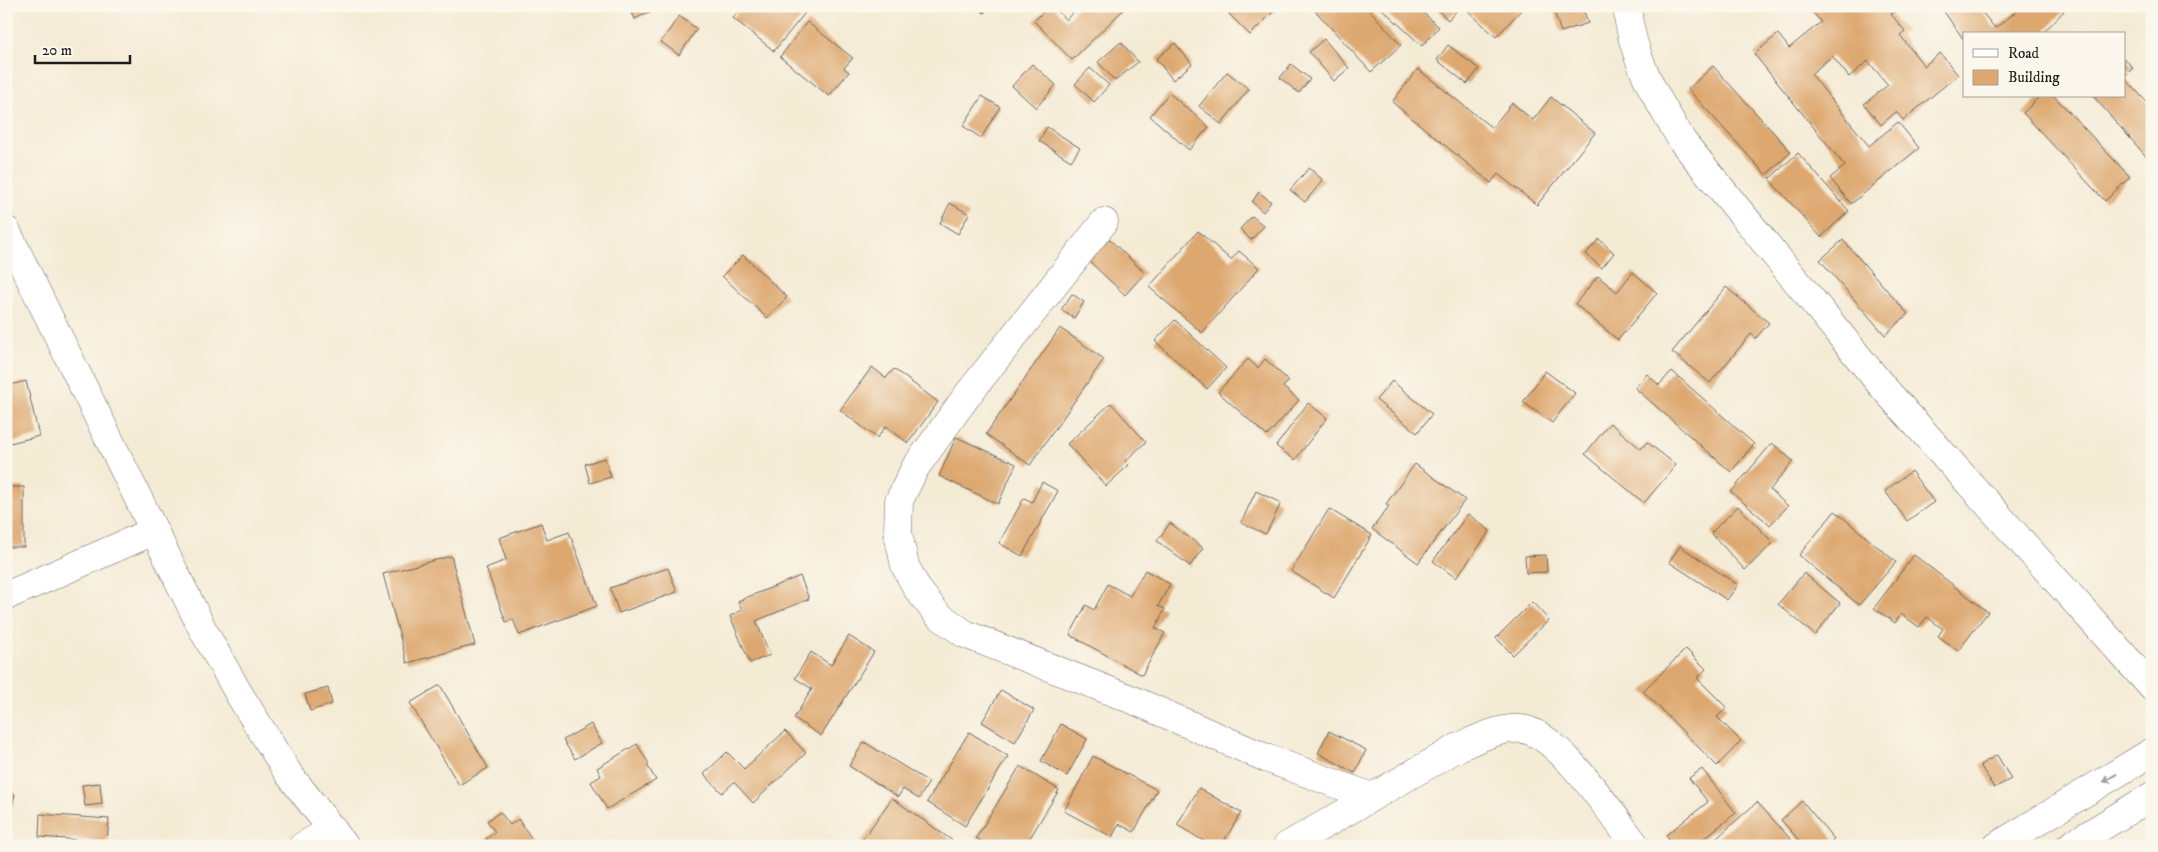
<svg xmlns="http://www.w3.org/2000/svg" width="2158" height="852" font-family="'IM FELL DW Pica',serif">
<rect width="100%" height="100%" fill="#fbf7ec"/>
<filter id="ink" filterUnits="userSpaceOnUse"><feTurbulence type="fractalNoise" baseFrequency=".02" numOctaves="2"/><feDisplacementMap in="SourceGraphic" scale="10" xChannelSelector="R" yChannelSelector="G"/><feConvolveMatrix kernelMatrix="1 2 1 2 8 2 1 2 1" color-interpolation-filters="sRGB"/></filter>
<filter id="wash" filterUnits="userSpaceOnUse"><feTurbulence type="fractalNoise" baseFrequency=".0096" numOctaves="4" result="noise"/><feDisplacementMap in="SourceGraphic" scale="20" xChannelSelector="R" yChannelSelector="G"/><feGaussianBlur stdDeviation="1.12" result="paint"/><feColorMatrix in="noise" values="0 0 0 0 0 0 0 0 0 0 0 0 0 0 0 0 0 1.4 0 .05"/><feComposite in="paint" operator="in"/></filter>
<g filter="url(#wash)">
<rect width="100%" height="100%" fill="#f4ebd5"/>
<g id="blocks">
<path fill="#dda86f" d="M 629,6 L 654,6 L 655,9 L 635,19 Z
M 742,6 L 796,6 L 805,13 L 774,51 L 733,18 Z
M 977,6 L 990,6 L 984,13 Z
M 1049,6 L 1053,6 L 1066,20 L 1079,6 L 1127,6 L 1072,60 L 1034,21 Z
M 1236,6 L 1279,6 L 1250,35 L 1229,14 Z
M 1311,6 L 1366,6 L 1401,45 L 1371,72 Z
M 1379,6 L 1416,6 L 1439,27 L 1422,46 Z
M 1434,6 L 1461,6 L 1448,20 Z
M 1473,6 L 1525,6 L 1496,37 L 1468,11 Z
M 1552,6 L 1582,6 L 1588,23 L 1561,32 Z
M 1808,6 L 1902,6 L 1891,14 L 1905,31 L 1900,35 L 1924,66 L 1940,53 L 1958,75 L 1903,120 L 1896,112 L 1881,125 L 1864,104 L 1888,85 L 1868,61 L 1849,77 L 1832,56 L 1811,74 L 1869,146 L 1898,122 L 1919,148 L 1851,204 L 1830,178 L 1845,166 L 1754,54 L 1778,34 L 1789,48 L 1821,22 Z
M 1940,6 L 1977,6 L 1995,28 L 2018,10 L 2015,6 L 2061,6 L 2064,11 L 2042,34 L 1964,34 L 1964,40 Z
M 679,16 L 697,29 L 679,55 L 661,42 Z
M 807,22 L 853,58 L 844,68 L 849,72 L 829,96 L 780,57 Z
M 1324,39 L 1349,68 L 1334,81 L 1309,52 Z
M 1121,42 L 1138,62 L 1115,81 L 1098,62 Z
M 1175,43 L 1192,64 L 1173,80 L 1156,59 Z
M 1448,45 L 1479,69 L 1467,84 L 1437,60 Z
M 2124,58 L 2133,68 L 2124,77 Z
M 1032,64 L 1056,85 L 1036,108 L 1012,86 Z
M 1291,64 L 1310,79 L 1299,93 L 1280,78 Z
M 1713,66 L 1791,152 L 1766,175 L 1688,89 Z
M 1090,68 L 1109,85 L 1094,102 L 1075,84 Z
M 1418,69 L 1492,128 L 1512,103 L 1533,120 L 1551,97 L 1595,133 L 1537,205 L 1498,174 L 1491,183 L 1392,102 Z
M 1227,72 L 1249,89 L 1221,124 L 1199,106 Z
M 2124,77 L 2152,108 L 2152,163 L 2093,96 L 2124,96 Z
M 1169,93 L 1209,127 L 1189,150 L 1150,116 Z
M 982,96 L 1000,107 L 981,138 L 963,126 Z
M 2040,96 L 2054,96 L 2130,177 L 2105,201 L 2023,113 Z
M 1047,127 L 1080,148 L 1071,161 L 1039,141 Z
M 1798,153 L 1849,211 L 1821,237 L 1769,179 Z
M 1309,168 L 1323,180 L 1305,202 L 1290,190 Z
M 1259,192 L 1271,202 L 1263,212 L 1252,202 Z
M 950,203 L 969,214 L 958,234 L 940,223 Z
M 1252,216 L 1264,226 L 1251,240 L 1240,229 Z
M 1198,231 L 1231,260 L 1239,251 L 1259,268 L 1202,333 L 1149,287 Z
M 1107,237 L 1145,273 L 1125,295 L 1086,258 Z
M 1599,239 L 1614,253 L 1602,268 L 1586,254 Z
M 1843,240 L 1908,314 L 1885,335 L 1820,260 Z
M 743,255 L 787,297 L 767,318 L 722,276 Z
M 1633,272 L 1657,293 L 1618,340 L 1575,304 L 1598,276 L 1617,292 Z
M 1726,287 L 1769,323 L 1756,338 L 1751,334 L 1710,383 L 1672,352 Z
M 1072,294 L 1084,302 L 1074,318 L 1061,310 Z
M 1175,320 L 1226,368 L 1207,389 L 1155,341 Z
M 1060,328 L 1104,359 L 1030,465 L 986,434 Z
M 1248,359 L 1258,368 L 1265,359 L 1289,381 L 1283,387 L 1299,400 L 1267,436 L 1218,392 Z
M 872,367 L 886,378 L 894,369 L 938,402 L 908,443 L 886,426 L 877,438 L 840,410 Z
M 1545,371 L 1575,393 L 1552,423 L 1523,402 Z
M 1672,371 L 1754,444 L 1731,472 L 1635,388 L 1647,374 L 1659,385 Z
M 26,381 L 39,436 L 6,444 L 6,386 Z
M 1392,381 L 1432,414 L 1417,433 L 1376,400 Z
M 1111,403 L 1146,442 L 1125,461 L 1129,465 L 1106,486 L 1067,444 Z
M 1308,403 L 1327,418 L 1295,460 L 1276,446 Z
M 1610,423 L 1641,449 L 1647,442 L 1676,465 L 1644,503 L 1585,454 Z
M 956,437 L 1016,464 L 998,504 L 939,476 Z
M 1772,443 L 1793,461 L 1770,490 L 1788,506 L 1770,525 L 1731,492 Z
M 605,458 L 611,477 L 590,483 L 585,464 Z
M 1415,464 L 1465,500 L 1418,563 L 1372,529 L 1389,506 L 1386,504 Z
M 1911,471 L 1934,502 L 1907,521 L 1885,491 Z
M 1042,482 L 1058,491 L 1022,556 L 999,543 L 1024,498 L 1032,502 Z
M 6,487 L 24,487 L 24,547 L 6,547 Z
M 1256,491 L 1281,503 L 1266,534 L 1241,523 Z
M 1738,506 L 1773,543 L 1745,570 L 1711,533 Z
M 1329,509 L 1372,535 L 1334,598 L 1291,571 Z
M 1835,511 L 1896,562 L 1859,605 L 1799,555 Z
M 1468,514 L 1490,531 L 1456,578 L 1433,561 Z
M 541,523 L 547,540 L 569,532 L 597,606 L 519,635 L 513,619 L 506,622 L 486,568 L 506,560 L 499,538 Z
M 1170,523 L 1203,548 L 1190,566 L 1157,541 Z
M 1680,546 L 1738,585 L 1727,600 L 1669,562 Z
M 1546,555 L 1547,572 L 1526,573 L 1525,556 Z
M 1914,555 L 1988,612 L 1958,651 L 1938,636 L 1943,629 L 1927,617 L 1919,627 L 1901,614 L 1895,623 L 1874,608 Z
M 451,556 L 475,645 L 407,663 L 383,574 Z
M 668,568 L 677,592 L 619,613 L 610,588 Z
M 1145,570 L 1170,584 L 1158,606 L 1165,609 L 1155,628 L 1165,633 L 1142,675 L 1070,635 L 1086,605 L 1094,610 L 1108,584 L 1130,596 Z
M 1804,573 L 1840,603 L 1815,635 L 1778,604 Z
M 800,576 L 809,599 L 756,621 L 770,655 L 750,663 L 730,616 L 742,610 L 738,601 Z
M 1532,602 L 1549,620 L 1513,655 L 1496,638 Z
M 849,636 L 874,652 L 821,736 L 794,718 L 812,689 L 795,678 L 811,652 L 831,665 Z
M 1686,649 L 1706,669 L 1697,678 L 1727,708 L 1717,717 L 1741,741 L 1717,766 L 1643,691 Z
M 440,685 L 488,768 L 459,785 L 410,703 Z
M 328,688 L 332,704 L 310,711 L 305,694 Z
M 1001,690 L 1034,710 L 1015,742 L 982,722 Z
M 591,724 L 602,743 L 575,759 L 563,740 Z
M 1061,724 L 1087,739 L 1067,776 L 1041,761 Z
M 785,731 L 806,753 L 753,803 L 734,782 L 722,793 L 704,774 L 727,752 L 744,769 Z
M 1329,731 L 1366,750 L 1355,773 L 1318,753 Z
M 969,732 L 1008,756 L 965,826 L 927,802 Z
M 864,742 L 929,782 L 919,799 L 903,789 L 898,797 L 849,766 Z
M 637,744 L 649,764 L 647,765 L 656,780 L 607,809 L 591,782 L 601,776 L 597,768 Z
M 1997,755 L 2011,779 L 1994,788 L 1980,765 Z
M 1093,756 L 1157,790 L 1134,832 L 1119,824 L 1112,837 L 1064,811 Z
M 1020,766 L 1059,790 L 1025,846 L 990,846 L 976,838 Z
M 1702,769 L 1736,813 L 1694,846 L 1673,846 L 1666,835 L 1708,802 L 1689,778 Z
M 100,783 L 102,804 L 85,806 L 82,785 Z
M 1199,788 L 1241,813 L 1221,846 L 1212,846 L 1177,825 Z
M 6,792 L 15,794 L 9,818 L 6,818 Z
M 892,798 L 960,846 L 858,846 Z
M 1802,801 L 1834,839 L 1825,846 L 1804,846 L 1781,820 Z
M 1757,802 L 1797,846 L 1765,846 L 1760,840 L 1754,846 L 1708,846 Z
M 500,812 L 510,825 L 518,819 L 537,846 L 491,846 L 486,839 L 495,832 L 487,821 Z
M 40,814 L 109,819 L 107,842 L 39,837 Z"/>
</g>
</g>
<g filter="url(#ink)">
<use href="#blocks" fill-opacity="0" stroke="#68645d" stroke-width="1"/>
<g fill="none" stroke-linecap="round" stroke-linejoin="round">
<g stroke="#68645d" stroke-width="29">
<path id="street" d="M 1627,6 C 1631,58 1657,99 1683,142 L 1882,386 L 2152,687
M 1104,222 L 969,393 L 915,468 L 899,501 L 898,533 L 905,566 L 918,590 L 938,615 L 965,634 L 1133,700 L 1266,758 L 1372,797
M 6,230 L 203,630 L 239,694 L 288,773 L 345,846
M 6,596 L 154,531
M 303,846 L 333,829
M 1287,846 L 1459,747 C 1477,739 1500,727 1521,729 C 1557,731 1614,817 1636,846"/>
</g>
<g stroke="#68645d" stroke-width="29">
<path id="secondary" d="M 1997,846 L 2152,752
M 2070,846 L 2152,796"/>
</g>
<use href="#street" stroke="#fff" stroke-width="28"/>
<use href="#secondary" stroke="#fff" stroke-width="28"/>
</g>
<defs><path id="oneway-shaft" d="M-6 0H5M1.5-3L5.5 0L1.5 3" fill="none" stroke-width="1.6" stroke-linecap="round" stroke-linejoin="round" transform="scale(1.25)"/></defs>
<use stroke="#999" href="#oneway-shaft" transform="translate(2110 778) rotate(149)"/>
</g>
<rect width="2158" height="852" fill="none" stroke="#fbf7ec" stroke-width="25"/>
<rect x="1963" y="32" width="162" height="65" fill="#fbf7ec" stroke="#a29f99"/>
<rect x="1973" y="49" width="25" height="8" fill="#ffffff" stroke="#a29f99"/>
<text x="2008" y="58" font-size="15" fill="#1c1c1c">Road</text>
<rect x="1973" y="70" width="25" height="15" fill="#dda86f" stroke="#a29f99"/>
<text x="2008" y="82" font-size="15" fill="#1c1c1c">Building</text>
<path d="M35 55v8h95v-8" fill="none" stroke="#1c1c1c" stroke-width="2.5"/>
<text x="42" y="55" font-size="15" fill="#1c1c1c" stroke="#fbf7ec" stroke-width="4" paint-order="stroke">20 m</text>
</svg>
